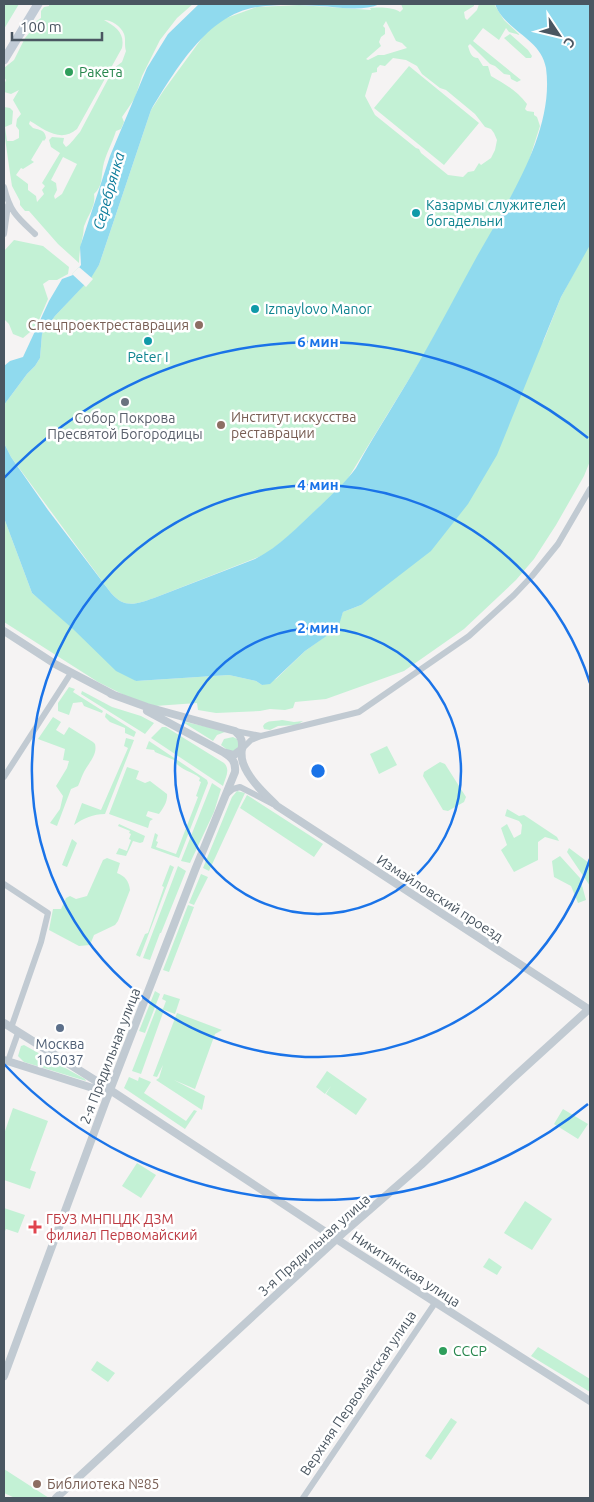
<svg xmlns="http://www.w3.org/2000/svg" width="594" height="1502" font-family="Ubuntu,sans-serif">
<rect width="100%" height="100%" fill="#f5f3f3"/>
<path fill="#c3f1d5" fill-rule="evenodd" d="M 4,4 L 19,4 L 4,29 Z
M 49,4 L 149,4 L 152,5 L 155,4 L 193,4 L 177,18 L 160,40 L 142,76 L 135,98 L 122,117 L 124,122 L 121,129 L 116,131 C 112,144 105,155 103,167 C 101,177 103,186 94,194 C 96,206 89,213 85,224 C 83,227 84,231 83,235 C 81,245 79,252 79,263 L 58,244 L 29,211 L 25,211 L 20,205 L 20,201 L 12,186 L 10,173 L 4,131 L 4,107 L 10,108 L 13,111 L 12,124 L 5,127 L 7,141 L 13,141 L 19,138 L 19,130 L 16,126 L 17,119 L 21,114 L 13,100 L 19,90 L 11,94 L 4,92 L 4,85 L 6,80 L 4,77 L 4,68 L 14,60 L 25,38 L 30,32 L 32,24 L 41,18 L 41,11 L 44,7 L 49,6 ZM 104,20 C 111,20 121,26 124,34 C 126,39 124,45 126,51 L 122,62 L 114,68 L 80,132 C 75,137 72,143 66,147 L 63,143 L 64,138 L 52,137 L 49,140 L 51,147 L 60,153 L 42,183 L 45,186 L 42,190 L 44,194 L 37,202 L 36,196 L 28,190 L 28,184 L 16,175 L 21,168 L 23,169 L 34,162 L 31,160 L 43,140 L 44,141 L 46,138 C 45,130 40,130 33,128 L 29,124 L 30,121 C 45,130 61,143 77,129 L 122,48 C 125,33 116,27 104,20 ZM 63,157 L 77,164 L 62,194 L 55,199 L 54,196 L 57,190 L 56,183 L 51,180 Z
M 401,4 L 474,4 L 474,6 L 464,12 L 465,18 L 467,20 L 477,10 L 479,4 L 494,4 L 504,20 L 520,35 L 509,32 L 506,28 L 499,40 L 483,28 L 473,41 L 521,80 L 517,82 L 511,79 L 510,75 L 504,74 L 495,66 L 490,64 L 470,44 L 468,46 C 470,52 471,58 478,58 L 483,66 L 488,66 L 491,76 C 505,84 517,91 527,104 L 525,109 L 527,111 L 534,112 L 534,115 L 537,117 L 540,126 L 526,170 L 422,358 L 347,480 L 290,535 L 266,554 L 154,598 C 136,604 125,609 111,593 L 11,457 L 4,443 L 4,405 L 27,374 L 35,366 L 40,358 L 42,334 L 55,316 L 84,285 L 72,274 L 79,267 L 91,277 L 99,265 L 151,110 L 164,90 L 205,34 L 221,20 L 257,7 L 299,5 L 371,10 L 370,8 C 378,7 393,7 400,12 L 403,9 ZM 386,21 L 396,41 L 402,43 L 407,48 L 384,55 L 378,55 L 368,60 L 366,59 L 381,46 L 379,42 L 381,37 L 385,34 L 385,28 L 383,26 ZM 393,58 L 406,60 L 417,66 L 422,74 L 440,88 L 446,90 L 475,114 L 485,127 L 491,129 L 494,133 L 497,140 L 495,150 L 491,158 L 481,165 L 479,163 L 474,171 L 468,172 L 463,177 L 448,175 L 421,153 L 419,149 L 416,148 L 375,115 L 365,96 L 372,73 L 377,72 L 377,68 L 380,65 L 385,66 Z
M 510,34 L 528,50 L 532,56 L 531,58 L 526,58 L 504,38 Z
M 409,66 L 479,123 L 444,165 L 374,108 Z
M 14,240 L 43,246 L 69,267 L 68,274 L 57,280 L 49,280 L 43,284 L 48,299 L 36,327 L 23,338 L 13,334 L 9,324 L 4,319 L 4,251 Z
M 590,243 L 590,461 L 584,476 L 556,525 L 534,559 L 516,580 L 464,629 L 404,671 L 326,699 L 295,702 L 293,708 L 285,710 L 270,709 L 260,711 L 216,713 L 198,710 L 197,703 L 155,706 L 132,699 L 98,682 L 4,622 L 4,518 L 32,593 L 136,681 L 229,675 L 256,681 L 262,685 L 276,679 L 305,651 L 337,628 L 343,612 L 361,605 L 544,340 L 561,297 Z
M 69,687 L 75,689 L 73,692 L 103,711 L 102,713 L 84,706 L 82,702 L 73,703 L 69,715 L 58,711 L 58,703 Z
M 82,691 L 112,707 L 141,716 L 154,723 L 145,734 L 81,694 Z
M 106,713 L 136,732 L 134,737 L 125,733 L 125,728 L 110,722 L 105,717 Z
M 53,717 L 61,722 L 56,730 L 64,735 L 69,727 L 93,742 L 95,744 C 98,756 87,764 83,774 C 81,778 80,782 78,786 L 71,789 L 57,826 L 50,823 L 60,809 L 63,796 L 56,786 L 67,768 L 69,761 L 63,760 L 65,749 L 38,739 Z
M 282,720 L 294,722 L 303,721 L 297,725 L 278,726 L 270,730 L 264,729 L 263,726 C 267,719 275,722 282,720 Z
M 181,721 L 221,730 L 225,732 L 217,735 L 213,741 Z
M 162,727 L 166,727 L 224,763 C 231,770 225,778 223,786 L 151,738 Z
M 233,737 L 237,739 L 239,744 L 237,751 L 230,752 L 221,745 L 224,739 Z
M 126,738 L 134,740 L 105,814 C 93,814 84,818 74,825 L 82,803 L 101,810 L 128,748 L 124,746 Z
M 149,741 L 207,780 L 208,783 L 179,858 L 151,848 L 155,833 L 158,835 L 156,841 L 158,842 L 156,847 L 176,854 L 198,797 L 196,796 L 201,782 L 199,781 L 200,778 C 192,771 179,770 174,760 L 155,752 L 154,750 L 146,749 Z
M 387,746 L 397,765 L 379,774 L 370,754 Z
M 440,762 L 445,764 L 466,797 L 464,802 L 448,811 L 443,810 L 423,776 L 424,772 Z
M 127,767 L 139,771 L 136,779 L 145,783 L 150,781 L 167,794 C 168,801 163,809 159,814 L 148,811 L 146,816 L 153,819 L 150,821 L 148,828 L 109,814 Z
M 212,783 L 221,789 L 214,812 L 190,863 L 181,861 Z
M 237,791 L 245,793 L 209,871 L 203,868 L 232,797 Z
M 247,795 L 323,844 L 314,857 L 240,808 Z
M 507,809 L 519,816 L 524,815 L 557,837 L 559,841 L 545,837 L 538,842 L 538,860 L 514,872 L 501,850 L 507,845 L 501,828 L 507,824 L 514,838 L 521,834 L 522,825 L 519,821 L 505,816 Z
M 119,824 L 145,836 L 143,842 L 140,843 L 133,841 L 126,856 L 116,854 L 119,848 L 127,851 L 131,840 L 129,839 L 131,834 L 129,833 L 130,831 L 118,826 Z
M 72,839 L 77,843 L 67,867 L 62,865 Z
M 569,848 L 589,863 L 590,886 L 567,852 Z
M 560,856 L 580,878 L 586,900 L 578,903 L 571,886 L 554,877 L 552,861 Z
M 107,858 L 120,863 L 117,873 C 125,876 129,881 130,890 L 118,921 L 115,925 L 94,935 L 90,945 L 79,946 L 49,930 L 53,909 L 61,909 L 66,898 L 70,896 L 76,899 L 87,896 L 103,860 Z
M 170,865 L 174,867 L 140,957 L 136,955 L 145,934 L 148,933 L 164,887 L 162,886 Z
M 178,866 L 186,871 L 161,933 L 160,933 L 150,960 L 143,958 Z
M 201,874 L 208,877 L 194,905 L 189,903 Z
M 188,905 L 194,907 L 169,972 L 163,970 Z
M 155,991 L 160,994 L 145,1033 L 139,1031 Z
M 164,994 L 180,999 L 175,1014 L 164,1010 L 141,1074 L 132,1071 L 157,1007 L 163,1009 L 166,1001 L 162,999 Z
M 177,1013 L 222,1030 L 215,1034 L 195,1089 L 174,1080 L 205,1096 L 202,1110 L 156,1080 L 159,1078 L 163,1065 L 157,1077 L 153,1076 Z
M 24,1045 L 85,1079 L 86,1081 L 24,1062 L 18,1056 L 21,1046 Z
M 327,1071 L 367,1099 L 356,1115 L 326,1094 L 331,1086 L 325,1094 L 316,1087 Z
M 129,1077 L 138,1081 L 139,1077 L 151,1082 L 144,1093 L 186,1121 L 194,1110 L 197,1111 L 185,1129 L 124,1088 Z
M 13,1108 L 48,1121 L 30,1170 L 36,1172 L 30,1189 L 4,1180 L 4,1134 Z
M 563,1109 L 588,1124 L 578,1139 L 554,1124 Z
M 137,1163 L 156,1175 L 141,1198 L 122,1186 Z
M 525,1201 L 552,1219 L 532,1250 L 504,1233 Z
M 4,1208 L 25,1215 L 18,1233 L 6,1229 L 4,1233 Z
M 489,1258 L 502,1267 L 497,1275 L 483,1267 Z
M 538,1347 L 590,1379 L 590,1392 L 531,1356 Z
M 97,1361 L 115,1373 L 108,1382 L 91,1370 Z
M 451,1418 L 457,1422 L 431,1460 L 425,1456 Z
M 4,1469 L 49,1498 L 15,1498 L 4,1493 Z"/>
<path fill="#90daee" d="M 199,4 L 380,4 C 362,12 339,7 319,6 C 299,5 278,4 258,7 C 208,13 175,71 151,110 L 99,265 L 91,278 L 55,316 L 42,334 L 40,358 L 35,366 L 27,374 L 4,405 L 4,366 L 10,361 L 23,357 L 49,301 L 62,279 L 73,275 L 81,265 L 80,247 L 110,156 L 147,68 L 168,34 Z
M 495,4 L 590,4 L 590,245 L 561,297 L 497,455 L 468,504 L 431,551 L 361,605 L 343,612 L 338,628 L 305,651 L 270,684 L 262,685 L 256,681 L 229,675 L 136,681 L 116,671 L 73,629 L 32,593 L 4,518 L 5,466 L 4,443 L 11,457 L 48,510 L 111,593 C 125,609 136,604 154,598 L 255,559 C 281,546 300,524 321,505 C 334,492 346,482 356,468 C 377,430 401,394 422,357 C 440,325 457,293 475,260 C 505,205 555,134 546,68 C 541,38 505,31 495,4 Z"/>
<path fill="#f5f3f3" d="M 79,267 L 93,279 L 86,287 L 72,274 Z"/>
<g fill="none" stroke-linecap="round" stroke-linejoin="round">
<path stroke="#c1cad2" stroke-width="6" d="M 4,187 C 10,212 17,217 35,234
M 4,234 L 8,205
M 235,731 L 261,736
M 242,749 L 251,740 L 261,736 L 359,712 L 469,636 L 514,595 L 532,576 L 558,544 L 590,489
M 4,777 L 71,673
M 226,795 L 233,789 L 240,787 L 273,804
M 4,884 L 48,913 L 41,942 L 11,1028
M 8,1061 L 18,1033
M 303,1498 L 435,1303"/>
<path stroke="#c1cad2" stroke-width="8" d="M 4,631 L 55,664 L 114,695
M 111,694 L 147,707 L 235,731 C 248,742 238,750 243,763 C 249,780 265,794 277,806 L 590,1010
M 147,711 L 223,752 L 234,755 L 242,749
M 4,1023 L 101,1084 L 347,1246 L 590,1401
M 4,1060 L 99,1090 L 110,1091
M 4,1376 L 105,1103 L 195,870 L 235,772 C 236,761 232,758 223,752
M 56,1498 L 343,1233 L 421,1165 L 512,1079 L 589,1009"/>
<path stroke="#c1cbd6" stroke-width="9" d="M 4,60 L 38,4"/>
</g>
<g fill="none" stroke="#1a73e8" stroke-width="2.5">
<circle cx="318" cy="771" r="143"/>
<path d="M590 859A286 286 0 1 1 590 683"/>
<path d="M588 1104A429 429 0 0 1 4 1064M4 478A429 429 0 0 1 588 438"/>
</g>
<g fill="#2e9e5b" stroke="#fff" stroke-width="2">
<circle cx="69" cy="72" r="5"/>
<circle cx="443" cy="1351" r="5"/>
</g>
<g fill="#0f9aa8" stroke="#fff" stroke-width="2">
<circle cx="416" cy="213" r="5"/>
<circle cx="255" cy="309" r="5"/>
<circle cx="148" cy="341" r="5"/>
</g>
<g fill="#8d6e63" stroke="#fff" stroke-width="2">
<circle cx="199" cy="325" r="5"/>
<circle cx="221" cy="425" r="5"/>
<circle cx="37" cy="1484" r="5"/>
</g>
<circle fill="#6b7280" stroke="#fff" stroke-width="2" cx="125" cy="402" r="5"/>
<circle fill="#5c6f8a" stroke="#fff" stroke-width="2" cx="60" cy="1028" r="5"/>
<path fill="#e0444e" stroke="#fff" stroke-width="2" d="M32.5 1219.5h5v5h5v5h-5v5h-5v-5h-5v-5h5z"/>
<g text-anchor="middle" stroke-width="5" stroke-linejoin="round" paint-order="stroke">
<g font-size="14" fill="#27864d" stroke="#fff" text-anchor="start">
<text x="79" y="77">Ракета</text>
<text x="453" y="1356">СССР</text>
</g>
<g font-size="14" fill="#0d838f" stroke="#fff" text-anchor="start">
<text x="426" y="210">Казармы служителей<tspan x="426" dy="16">богадельни</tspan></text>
<text x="265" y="314">Izmaylovo Manor</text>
<text x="148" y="362" text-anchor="middle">Peter I</text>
</g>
<g font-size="14" fill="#785e54" stroke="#fff" text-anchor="start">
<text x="189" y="330" text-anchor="end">Спецпроектреставрация</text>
<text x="231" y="422">Институт искусства<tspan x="231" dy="16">реставрации</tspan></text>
<text x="47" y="1489">Библиотека №85</text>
</g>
<g font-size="14" fill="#5b616d" stroke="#fff">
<text x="125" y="423">Собор Покрова<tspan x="125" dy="16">Пресвятой Богородицы</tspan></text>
</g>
<g font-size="14" fill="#4a5661" stroke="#fff">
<text transform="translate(440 898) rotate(33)" y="5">Измайловский проезд</text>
<text transform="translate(110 1056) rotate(-69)" y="5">2-я Прядильная улица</text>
<text transform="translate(314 1245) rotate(-42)" y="5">3-я Прядильная улица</text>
<text transform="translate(406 1269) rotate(33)" y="5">Никитинская улица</text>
<text transform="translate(358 1393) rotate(-56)" y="5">Верхняя Первомайская улица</text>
</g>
<g font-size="14" fill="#4e5e75" stroke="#fff">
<text x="60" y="1049">Москва<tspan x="60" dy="16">105037</tspan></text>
</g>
<g font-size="14" fill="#be3a42" stroke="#fff" text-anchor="start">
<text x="46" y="1224">ГБУЗ МНПЦДК ДЗМ<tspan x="46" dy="16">филиал Первомайский</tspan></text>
</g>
<g font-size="15" font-style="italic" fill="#0c7c9b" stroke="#fff">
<text transform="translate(109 191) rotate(-74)" y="5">Серебрянка</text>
</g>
</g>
<circle cx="318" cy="771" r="8" fill="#1a73e8" stroke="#fff" stroke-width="2.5"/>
<g font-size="15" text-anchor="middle" font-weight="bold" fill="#1a73e8" stroke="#fff" stroke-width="5" stroke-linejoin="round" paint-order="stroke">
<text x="318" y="347">6 мин</text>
<text x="318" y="490">4 мин</text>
<text x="318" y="633">2 мин</text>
</g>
<rect width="594" height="1502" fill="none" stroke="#4a5661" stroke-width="10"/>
<g transform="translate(559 35) rotate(125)" stroke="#ffffff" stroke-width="4" paint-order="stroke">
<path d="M0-4L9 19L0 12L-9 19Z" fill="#4a5661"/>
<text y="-8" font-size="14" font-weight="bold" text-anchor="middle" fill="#4a5661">С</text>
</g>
<path d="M12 32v8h90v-8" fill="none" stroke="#4a5661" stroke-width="2.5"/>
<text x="20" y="32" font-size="15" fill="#4a5661" stroke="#ffffff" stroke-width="4" paint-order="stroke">100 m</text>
</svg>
